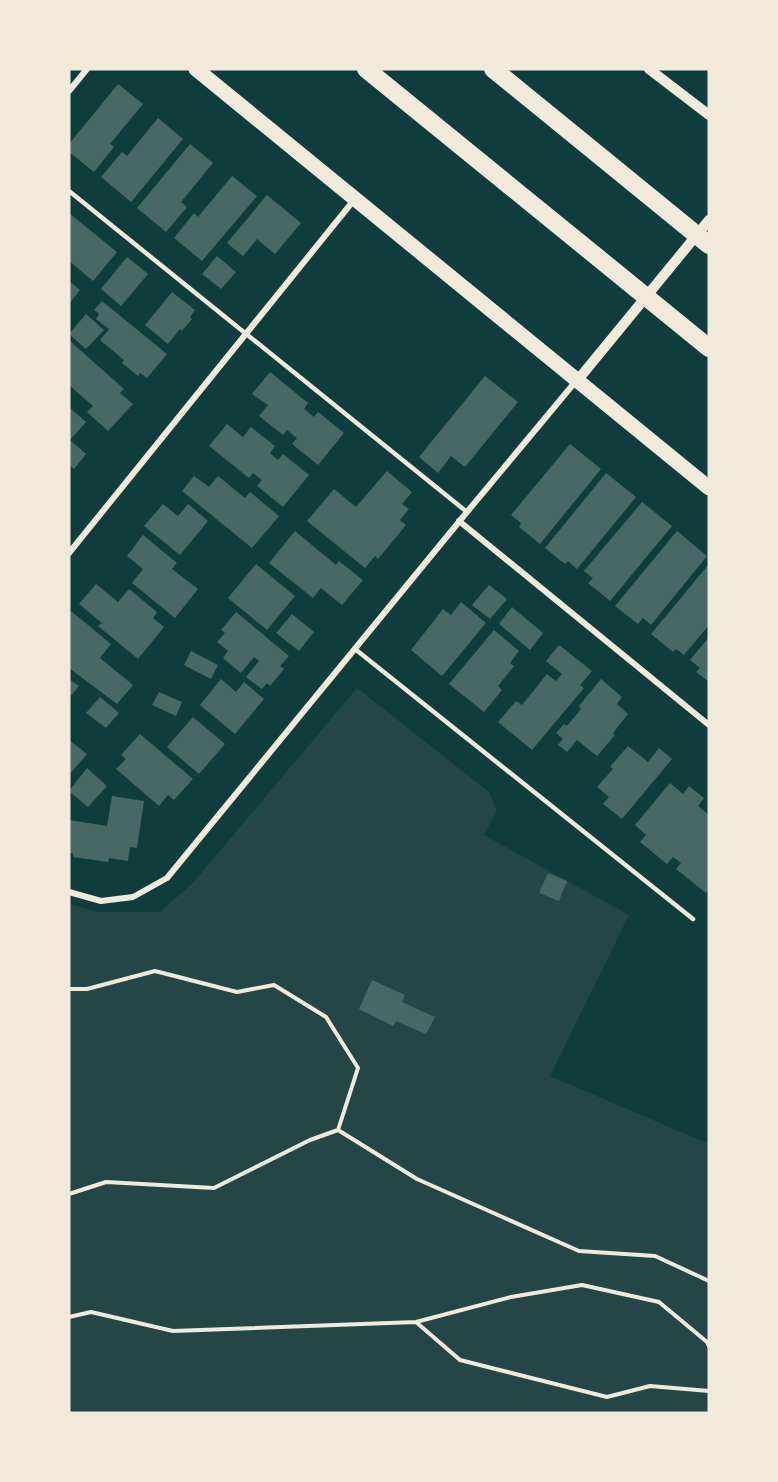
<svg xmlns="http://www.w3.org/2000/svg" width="778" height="1482" font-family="Commissioner,sans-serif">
<rect width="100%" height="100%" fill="#0f3d3e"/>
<path fill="#244646" d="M 357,688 L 489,792 L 497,810 L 484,835 L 629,915 L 550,1076 L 709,1144 L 709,1413 L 69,1413 L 69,904 L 98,912 L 160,912 L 193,883 Z"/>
<path fill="#486865" d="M 118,84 L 143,104 L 110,144 L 114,147 L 94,172 L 69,152 L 69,144 Z
M 158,118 L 183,139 L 131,202 L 101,177 L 122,152 L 127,156 Z
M 190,144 L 213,163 L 181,202 L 187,207 L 166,232 L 137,208 Z
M 232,176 L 257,196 L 202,261 L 174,238 L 194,213 L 198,217 Z
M 267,195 L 301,223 L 275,254 L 257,239 L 243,256 L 227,243 Z
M 69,213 L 117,252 L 93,281 L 69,261 Z
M 217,256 L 236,272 L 221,289 L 202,274 Z
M 127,257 L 148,274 L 121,306 L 101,289 Z
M 69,281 L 80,290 L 69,304 Z
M 172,292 L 195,310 L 190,317 L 192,319 L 182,331 L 180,329 L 168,344 L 145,325 Z
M 102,301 L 167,354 L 147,378 L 140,373 L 138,376 L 122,363 L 124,360 L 100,340 L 109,329 L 96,319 L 99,314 L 94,310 Z
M 86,314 L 104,330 L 86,349 L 69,334 Z
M 70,341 L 124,389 L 120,393 L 133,404 L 108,431 L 87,412 L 93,406 L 69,385 Z
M 270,372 L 308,403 L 304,409 L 314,417 L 318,412 L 344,433 L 318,465 L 292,444 L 297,438 L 287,430 L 283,435 L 259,416 L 268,405 L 252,394 Z
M 485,376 L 518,402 L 465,467 L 451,456 L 438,473 L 419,457 Z
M 69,407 L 86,422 L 70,440 L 86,454 L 74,469 L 69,465 Z
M 227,424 L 243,437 L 251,427 L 275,446 L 270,453 L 278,460 L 283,454 L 309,475 L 283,507 L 257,486 L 262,480 L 253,473 L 249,478 L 209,446 Z
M 570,444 L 601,469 L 540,544 L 519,527 L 521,523 L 511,515 Z
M 387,471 L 412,492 L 402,504 L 409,509 L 400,520 L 406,525 L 378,559 L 375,556 L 365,568 L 307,521 L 334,489 L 356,507 Z
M 606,473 L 636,497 L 577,569 L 568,561 L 565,564 L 545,548 Z
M 194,476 L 209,487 L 218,476 L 245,498 L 250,492 L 279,516 L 252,548 L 182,491 Z
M 642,502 L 672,526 L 610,601 L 588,583 L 593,578 L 584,571 Z
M 163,504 L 178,516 L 188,504 L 208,521 L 180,555 L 144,526 Z
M 295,531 L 336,565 L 339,561 L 363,580 L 342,605 L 321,588 L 313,598 L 269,563 Z
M 677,531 L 707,556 L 651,625 L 643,618 L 638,624 L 615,606 Z
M 143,535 L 177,563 L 172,569 L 198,589 L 175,618 L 132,583 L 143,569 L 127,556 Z
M 256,564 L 295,596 L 267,630 L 228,598 Z
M 709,564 L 709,625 L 684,655 L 676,649 L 673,652 L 651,634 Z
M 96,584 L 118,602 L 129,589 L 157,612 L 153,618 L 164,627 L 138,659 L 98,626 L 102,623 L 79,604 Z
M 489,585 L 507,599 L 490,619 L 472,605 Z
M 461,602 L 486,623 L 442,676 L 411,650 L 443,609 L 451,615 Z
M 512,607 L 543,633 L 530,650 L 499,624 Z
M 71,611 L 111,644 L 100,658 L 133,685 L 117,704 L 69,668 L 69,614 Z
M 236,612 L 289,656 L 280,666 L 284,669 L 270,686 L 267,683 L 262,689 L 246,677 L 259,661 L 254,657 L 241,673 L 223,658 L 228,651 L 217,642 L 225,633 L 221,630 Z
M 292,614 L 314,632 L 299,651 L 276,633 Z
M 494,630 L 519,651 L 510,663 L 514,666 L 498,686 L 502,690 L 484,712 L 449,684 Z
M 709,637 L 709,682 L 696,672 L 700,668 L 690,660 Z
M 559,645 L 592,671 L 580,685 L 584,688 L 532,750 L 498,722 L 516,701 L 522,705 L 547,674 L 556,681 L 562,674 L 546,661 Z
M 191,651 L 218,665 L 211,679 L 184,665 Z
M 69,679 L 79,686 L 69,698 Z
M 221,679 L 236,692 L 244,682 L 264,699 L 235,734 L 200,705 Z
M 601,679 L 622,697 L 617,704 L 628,714 L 613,733 L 615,735 L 597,756 L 577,740 L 567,752 L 558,745 L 563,739 L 556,733 L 564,724 L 567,726 L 581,709 L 579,706 Z
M 159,692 L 182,702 L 176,716 L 152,705 Z
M 100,697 L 119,713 L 106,728 L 86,713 Z
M 193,717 L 225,744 L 199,774 L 167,747 Z
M 140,734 L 193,779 L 174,800 L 168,795 L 159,806 L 116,769 L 126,759 L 121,755 Z
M 69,740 L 87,754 L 69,775 Z
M 628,746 L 648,762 L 659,748 L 672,759 L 622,819 L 603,804 L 609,797 L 597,787 L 613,769 L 610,767 Z
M 87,768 L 107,786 L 88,807 L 69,791 Z
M 670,783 L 683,794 L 689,786 L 704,798 L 698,806 L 709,815 L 709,889 L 706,893 L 676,869 L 681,863 L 673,857 L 667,864 L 640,842 L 646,835 L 635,825 Z
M 112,796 L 144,801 L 137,848 L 130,847 L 128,861 L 109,858 L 108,862 L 73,857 L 73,853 L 69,853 L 69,820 L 107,826 Z
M 548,873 L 567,881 L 559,901 L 539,893 Z
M 372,980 L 405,995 L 402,1002 L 435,1017 L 426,1034 L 396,1021 L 393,1026 L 359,1009 Z"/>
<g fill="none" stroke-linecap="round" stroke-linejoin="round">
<path stroke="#f1e9da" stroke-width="4" d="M 69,989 L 87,989 L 155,971 L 237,992 L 274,985 L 326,1017 L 358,1068 L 338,1130
M 69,1194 L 106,1182 L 214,1188 L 310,1140 L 338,1130 L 417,1179 L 579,1251 L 655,1256 L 709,1281
M 69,1317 L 91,1312 L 173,1331 L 416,1322 L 511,1297 L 582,1285 L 659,1302 L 707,1342 L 709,1346
M 416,1322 L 460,1360 L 607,1397 L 650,1386 L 709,1391"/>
<path stroke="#f1e9da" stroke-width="4.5" d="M 69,191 L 467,512
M 355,649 L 693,919"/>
<path stroke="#f1e9da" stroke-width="6" d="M 69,91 L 87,69
M 459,521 L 709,725
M 69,553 L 354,200
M 69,892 L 101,901 L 133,897 L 167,878 L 467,512 L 576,381"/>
<path stroke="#f1e9da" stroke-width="10" d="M 649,69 L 709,115
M 577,381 L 709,220"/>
<path stroke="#f1e9da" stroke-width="15" d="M 196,69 L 709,488"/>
<path stroke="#f1e9da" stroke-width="18" d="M 366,69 L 709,348
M 493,69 L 709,245"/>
</g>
<rect width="778" height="1482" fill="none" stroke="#f1e9da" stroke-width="141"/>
</svg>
